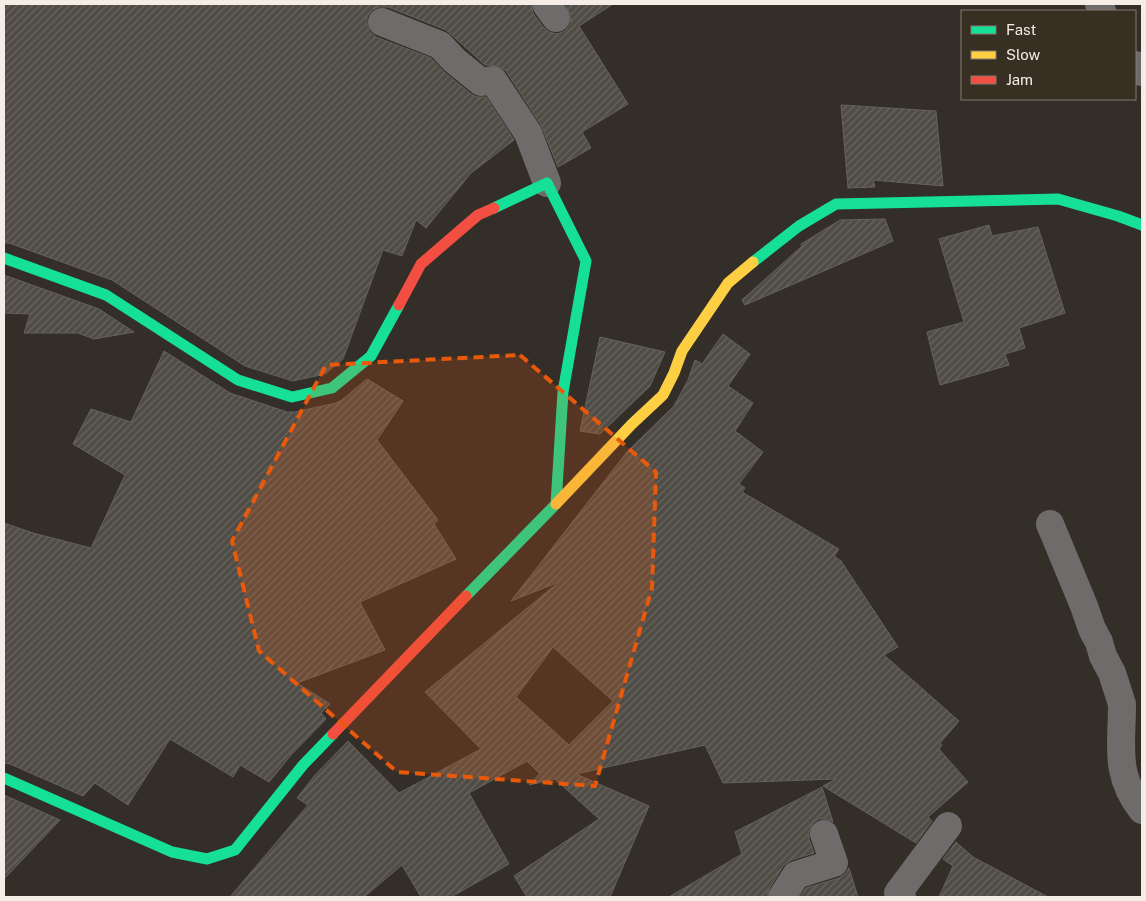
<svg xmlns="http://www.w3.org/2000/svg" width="1146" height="901" font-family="'Public Sans',sans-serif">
<defs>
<pattern id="building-hatch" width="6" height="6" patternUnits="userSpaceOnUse" patternTransform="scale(1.25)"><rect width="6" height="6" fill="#4f4b45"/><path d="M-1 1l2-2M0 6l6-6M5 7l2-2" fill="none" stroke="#696560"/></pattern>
</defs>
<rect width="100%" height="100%" fill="#332e28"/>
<path fill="url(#building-hatch)" stroke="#65615c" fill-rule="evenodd" d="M 4,4 L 531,4 L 533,13 L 543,27 L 549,32 L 557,34 L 565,31 L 570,24 L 571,16 L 565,4 L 613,4 L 579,26 L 628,104 L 582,132 L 591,148 L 558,167 L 541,125 L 506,71 L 499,66 L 485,65 L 446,30 L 388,7 L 379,7 L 372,10 L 367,17 L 367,24 L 370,32 L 376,37 L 431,58 L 444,72 L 471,94 L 477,97 L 486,97 L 514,140 L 471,173 L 426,228 L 416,220 L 402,256 L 383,250 L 343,359 L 325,374 L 293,381 L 245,366 L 112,280 L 9,243 L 4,243 Z
M 841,105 L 936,111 L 943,186 L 873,180 L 875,187 L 848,188 Z
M 885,219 L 893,241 L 745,305 L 742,300 L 802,246 L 801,244 L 840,220 Z
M 989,225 L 992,236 L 1038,227 L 1065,313 L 1019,328 L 1025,348 L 1005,354 L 1009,365 L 940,385 L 927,332 L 964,322 L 939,239 Z
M 4,275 L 99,309 L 134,332 L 94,339 L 78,333 L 24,333 L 30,314 L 4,313 Z
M 723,334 L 750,354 L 728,386 L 753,403 L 735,431 L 763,452 L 739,484 L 745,488 L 742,492 L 839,549 L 834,556 L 841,561 L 898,647 L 884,655 L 959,721 L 940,743 L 942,745 L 939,749 L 968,782 L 928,817 L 932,821 L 916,843 L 823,786 L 836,779 L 723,783 L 705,745 L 576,774 L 649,806 L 610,897 L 527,897 L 514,876 L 599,819 L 555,779 L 529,785 L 544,769 L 539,773 L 527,761 L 469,793 L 509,864 L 451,897 L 421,897 L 402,865 L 364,897 L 230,897 L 308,805 L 297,798 L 315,775 L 348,741 L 399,793 L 481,749 L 425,692 L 559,582 L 511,601 L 627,452 L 674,406 L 688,380 L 695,360 L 702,364 ZM 553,647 L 613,701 L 569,745 L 516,697 Z
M 600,337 L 665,352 L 650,386 L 600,434 L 580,431 Z
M 164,351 L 230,393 L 287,412 L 295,412 L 336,403 L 342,400 L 367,379 L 403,401 L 377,440 L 438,520 L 434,524 L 456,559 L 360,602 L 385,650 L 297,683 L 330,704 L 321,713 L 326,719 L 292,754 L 269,782 L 240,765 L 233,777 L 170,739 L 128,805 L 95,783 L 83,796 L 10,764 L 4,763 L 4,523 L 33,533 L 91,548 L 125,475 L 73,444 L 91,409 L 131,422 Z
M 822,787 L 833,822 L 826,819 L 819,819 L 813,823 L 809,832 L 809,839 L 814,853 L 791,860 L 783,866 L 769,889 L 767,897 L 669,897 L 742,854 L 735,832 Z
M 4,795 L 60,820 L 4,879 Z
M 956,842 L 973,857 L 1048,897 L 939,897 L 953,866 L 943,859 Z
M 849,868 L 858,897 L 800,897 L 806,888 L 839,878 L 845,874 Z"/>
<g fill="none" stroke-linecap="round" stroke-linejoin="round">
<path stroke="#6e6c6b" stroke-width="28" d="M 546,4 L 556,18
M 1099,4 L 1102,11
M 382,22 L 440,45 L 454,60 L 481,82 L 493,80 L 528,133 L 547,183
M 1135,65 L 1142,72
M 1050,524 L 1084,606 L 1092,629 L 1099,642 L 1103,656 L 1112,673 L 1122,704 C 1122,746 1114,774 1142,810
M 782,897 L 796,875 L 834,863 L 824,834
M 902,897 L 898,893 L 948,826"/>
<path stroke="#16e098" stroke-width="11" d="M 4,258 L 106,295 L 238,380 L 292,397 L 332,388 L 371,356 L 399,305
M 753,262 L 799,226 L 836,204 L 1058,199 L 1118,216 L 1142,225
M 466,596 L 556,504 L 563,392 L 586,261 L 547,183 L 494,208
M 4,778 L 172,852 L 207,859 L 235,850 L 303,765 L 333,734"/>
<path stroke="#ffcf43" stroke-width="11" d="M 556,504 L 632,424 L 663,395 L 674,373 L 682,351 L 728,283 L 753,262"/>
<path stroke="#f24e42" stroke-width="11" d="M 399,305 L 421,264 L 478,215 L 494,208
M 333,734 L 466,596"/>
</g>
<path fill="#e8590c" fill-opacity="0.2" stroke="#e8590c" stroke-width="4" stroke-dasharray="10 6" stroke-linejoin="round" d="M 520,355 L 656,472 L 652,588 L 595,786 L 397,772 L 259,651 L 232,541 L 326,365 Z"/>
<rect width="1146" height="901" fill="none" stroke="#f3ede6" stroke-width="10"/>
<rect x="961" y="10" width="175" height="90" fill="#382f23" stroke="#837b71"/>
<rect x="971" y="26" width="25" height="8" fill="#16e098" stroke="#837b71"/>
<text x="1006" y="35" font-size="15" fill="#f3ede6">Fast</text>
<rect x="971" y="51" width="25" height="8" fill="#ffcf43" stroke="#837b71"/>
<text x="1006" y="60" font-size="15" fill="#f3ede6">Slow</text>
<rect x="971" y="76" width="25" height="8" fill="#f24e42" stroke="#837b71"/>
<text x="1006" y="85" font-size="15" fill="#f3ede6">Jam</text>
</svg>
